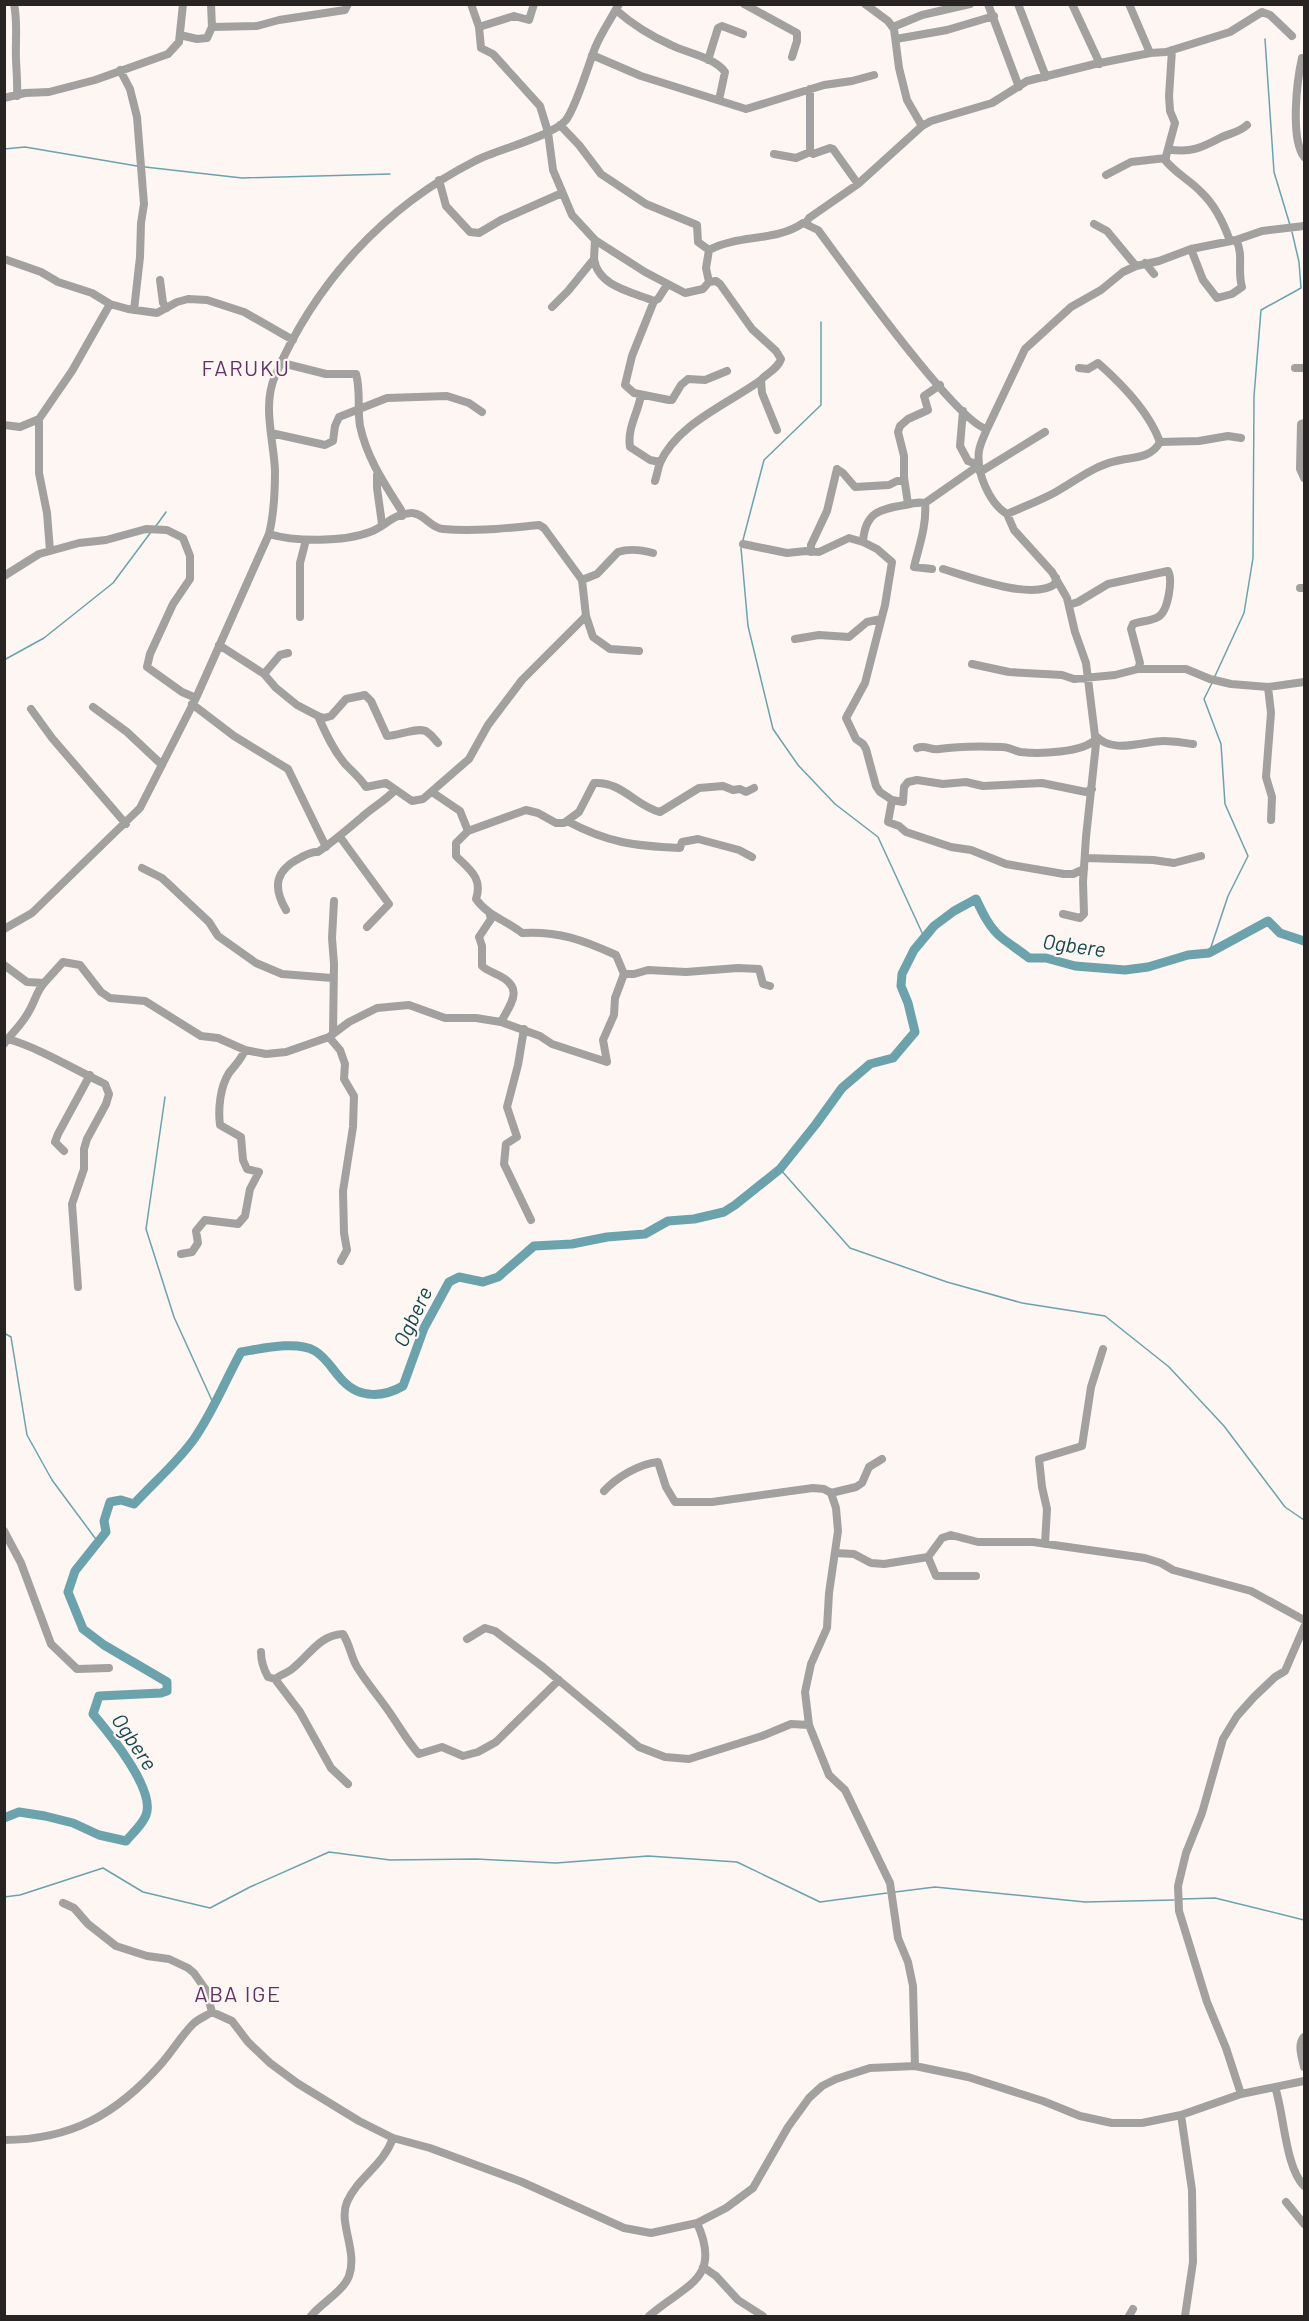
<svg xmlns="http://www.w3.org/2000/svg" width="1309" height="2321" font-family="Barlow,sans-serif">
<rect width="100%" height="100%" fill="#fdf6f3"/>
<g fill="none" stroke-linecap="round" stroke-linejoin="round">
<path stroke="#6ba2ac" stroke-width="1.5" d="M 1265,39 L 1274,172 L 1290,225
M 4,149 L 25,147 L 137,166
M 145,167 L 242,178 L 390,174
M 156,526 L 166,512
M 743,540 L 764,460 L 821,405 L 821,322
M 741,548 L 748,626 L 773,729 L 798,765 L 835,804 L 878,837 L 924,937
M 4,660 L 44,638 L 113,583 L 151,532
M 1215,676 L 1244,613 L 1253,558 L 1254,396 L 1261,310 L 1301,288 L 1299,262 L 1292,232
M 1209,953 L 1228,896 L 1248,856 L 1225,804 L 1221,744 L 1204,699 L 1212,683
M 165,1097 L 146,1229 L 174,1317 L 214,1405
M 780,1169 L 850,1248 L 947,1282 L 1022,1303 L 1105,1316 L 1169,1367 L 1224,1426 L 1285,1507 L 1304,1520
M 4,1333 L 11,1337 L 27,1435 L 52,1480 L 98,1542
M 895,1892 L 935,1887 L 1085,1902 L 1174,1900
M 4,1897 L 20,1895 L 103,1868 L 143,1892 L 210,1908 L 250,1887 L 329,1852 L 390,1860 L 476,1859 L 556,1863 L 648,1856 L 737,1862 L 820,1902 L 887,1893
M 1182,1899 L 1215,1898 L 1304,1920"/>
<path stroke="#6ba2ac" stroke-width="9" d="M 4,1818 L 19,1812 L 45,1816 L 73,1823 L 99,1835 L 126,1841 C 132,1834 143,1824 146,1815 C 156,1790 109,1733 93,1714 L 99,1696 L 161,1693 L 167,1691 L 167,1682 L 104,1645 L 83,1629 L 68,1592 L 75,1571 L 106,1532 L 104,1521 L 110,1502 L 121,1500 L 134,1504 C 154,1482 177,1463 194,1439 C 213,1412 225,1381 241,1352 C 260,1349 297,1340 315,1351 C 327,1358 333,1371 343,1381 C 360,1399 384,1397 403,1386 L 424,1328 L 449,1282 L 459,1277 L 483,1282 L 498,1277 L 534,1246 L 572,1244 L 607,1237 L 645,1234 L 668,1221 L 694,1219 L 724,1212 L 735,1205 L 780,1169 L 816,1124 L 842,1088 L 870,1064 L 893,1058 L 915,1032 L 908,1003 L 901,986 L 902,974 L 914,950 L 934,926 L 954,911 L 976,899 C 982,912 990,929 1002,938 C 1011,945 1020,951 1029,958 L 1046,958 L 1075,966 L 1125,970 L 1148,967 L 1188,955 L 1209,953 L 1268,921 L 1280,933 L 1304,941"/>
<path stroke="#a3a0a0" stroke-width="8" d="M 14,4 C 17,19 16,28 16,43 C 15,61 18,78 17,96
M 471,4 L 479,27 L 481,48 L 493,54 L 540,106 L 548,132 L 553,170 L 572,215 L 595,240 L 645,272 L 685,293 L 703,289 L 709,282 L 706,268 L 709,250 C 739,234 776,242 803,223 L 818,230 C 842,262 957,424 987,429 C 984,436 980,444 979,451 C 976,472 989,503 1007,514 C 1023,507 1039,501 1054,493 C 1074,482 1093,466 1116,461 C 1132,457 1151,459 1160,442 L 1199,441 L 1228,436 L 1241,438
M 744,4 L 797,33 L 797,41 L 792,57
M 865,4 L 888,21 L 894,29 L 899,68 L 907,100 L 922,126
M 988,4 L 1019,87
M 1018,4 L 1046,77
M 1072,4 L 1100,64
M 1129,4 L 1150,53
M 616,10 C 633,25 651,36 671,45 C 687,53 714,57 725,72 L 719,100
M 212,27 L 257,26 L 279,20 L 345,10 L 348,4
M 479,27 L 514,16 L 529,20 L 534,4
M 893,27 L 922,15 L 970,4
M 180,35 L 197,39 L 207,38 L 212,27 L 211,4
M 896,39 L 947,30 L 994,16
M 1172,50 L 1169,96 L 1170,111 L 1175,123 L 1165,160 C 1175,173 1190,180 1201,192 C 1215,205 1224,224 1230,241
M 592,55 L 641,76 L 746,109 L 824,85 L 852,81 L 874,75
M 1302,58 C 1297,80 1290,138 1304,157
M 708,60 L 718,28 L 722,26 L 743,34
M 120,70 L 130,89 L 137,117 L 144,204 L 141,223 L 140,257 L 134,310
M 810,89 L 810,152 L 813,154 L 830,148 L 833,149 L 858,184
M 4,98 L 25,93 L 49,92 L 95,80 L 168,54 L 179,42 L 183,4
M 560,125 L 579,145 L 601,174 L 646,204 L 697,225 L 698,242 L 709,250
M 1168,149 C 1190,154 1203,147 1222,137 C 1231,133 1240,132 1247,125
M 774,154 L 796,158 L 810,152
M 1106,175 L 1131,162 L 1166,158
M 439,180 L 446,206 L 470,232 L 479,233 L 501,220 L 562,193
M 806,223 L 809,218 L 858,184 L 922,126 L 931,121 L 992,103 L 1027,81 L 1095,64 L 1150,53 L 1166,52 L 1230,32 L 1262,12 L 1270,15 L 1292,36
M 1094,224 L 1107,231 L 1136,266
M 1191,249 L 1203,280 L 1217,298 L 1232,294 L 1242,287 C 1237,271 1244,254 1236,240
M 4,259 L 41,272 L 58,282 L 92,293 L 110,304 L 128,309 L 157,313 L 177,302 L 188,299 L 207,300 L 244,312 L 293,340
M 594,259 C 598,287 633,292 654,301 L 658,299 L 667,285
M 1145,263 L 1154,274
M 160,280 L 163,303 L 167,308
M 709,282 L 716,281 L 720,284 L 752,329 L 776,351 L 781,359 C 778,369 767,373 761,380 L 762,393 L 777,430
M 654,301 L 632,356 L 625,385 L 634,393 L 669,400 L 672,400 L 681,385 L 688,379 L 705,380 L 727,371
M 552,307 L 568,291 L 594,259 L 595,240
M 282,363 L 326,374 L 356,374 C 361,391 357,408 360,426 C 367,458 384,483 401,510 L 402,516
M 1079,368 L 1088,369 L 1098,363 C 1122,384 1149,412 1160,442
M 1295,368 L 1304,368
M 641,395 C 638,413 627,428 630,447 L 650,460 L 660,462
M 963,411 L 960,446 L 968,461 L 979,465
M 1304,423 L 1301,424 L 1300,469 L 1304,478
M 4,425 L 20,427 L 39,419 L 72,371 L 110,304
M 987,429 L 1025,349 L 1071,307 L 1101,290 L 1123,272 L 1136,266 L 1159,261 L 1191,249 L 1236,240 L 1262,231 L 1304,226
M 271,433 L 325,445 L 333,441 L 335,426 L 339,417 L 387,398 L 447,396 L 469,403 L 482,412
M 980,472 L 1045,432
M 377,475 L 377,488 L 382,524
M 655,481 C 657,475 658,468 660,463 C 677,424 728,404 761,380
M 925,503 C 917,502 913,503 905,505 C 880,509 865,512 863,542 L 877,549 L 892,562 L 885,605 L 865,683 L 846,718 L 856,739 L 863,744 L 866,749 L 876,786 L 880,792 L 892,800 L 888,822 L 899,826 L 906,832 L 951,847 L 971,850 L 1006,864 L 1064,874 L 1073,874 L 1084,869
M 908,504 L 904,477 L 904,456 L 898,432 L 900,426 L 908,419 L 928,410 L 924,396 L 940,385
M 1007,514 L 1014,530 L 1052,572 L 1067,598 L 1075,632 L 1086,663 L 1096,744 L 1086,837 L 1083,882 L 1084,914 L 1080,918 L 1063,914
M 269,534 C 295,542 344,542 370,532 C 385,527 392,514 411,513 C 423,512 430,528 443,529 C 475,532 507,528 539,525 L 544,528 L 582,580 L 586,616 L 593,637 L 610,649 L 639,651
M 743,544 L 787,553 L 806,551 L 819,552 L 849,538 L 863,542
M 50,551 L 79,543 L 106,540 L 146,529 L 167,530 L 183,538 L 190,556 L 190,579 L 173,604 L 150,654 L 147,667 L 182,692 L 196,698
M 811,552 L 811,545 L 827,511 L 837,469 L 843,473 L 855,487 L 889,485 L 897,481 L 904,481
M 932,569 L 914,567 C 919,546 927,525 925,503 L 978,466
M 943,569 C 969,577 1033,601 1055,584 L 1056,578
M 4,576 L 39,554 L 50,551 L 47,513 L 39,473 L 39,419
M 582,580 L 597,574 L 618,552 C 630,548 642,550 653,553
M 1300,588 L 1304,588
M 300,617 L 300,563 L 306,540
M 795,639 L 819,635 L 849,637 L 867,622 L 881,619
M 219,645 L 264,674 L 276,688 L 297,705 L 318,716 L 324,718 L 331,716 L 346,699 L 365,695 L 371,701 L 387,736 C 398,736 420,726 427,732 C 432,735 434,739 438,743
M 972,664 L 1009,672 L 1062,675 L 1074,679 L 1115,675 L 1138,669 L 1140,663 L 1131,629 L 1133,624 C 1141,621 1151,621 1158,617 C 1168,612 1173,580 1168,571 L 1108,584 L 1078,602 L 1069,605
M 1138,669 L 1186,669 L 1210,679 L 1231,684 L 1268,687 L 1304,682
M 264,674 L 280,655 L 288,653
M 1268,687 L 1271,713 L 1266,777 L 1272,797 L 1271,820
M 192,704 L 234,736 L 288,769 L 326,847
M 93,707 L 127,732 L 162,765
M 31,709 L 52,738 L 126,824
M 318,716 C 325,732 334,752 347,766 C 354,773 360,778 366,787 L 386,783 L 412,801 L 423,799 L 469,759 L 488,725 L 522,680 L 586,616
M 1095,735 C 1112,755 1143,741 1164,741 C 1174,741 1184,743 1193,744
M 917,748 C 926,744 931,751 939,749 C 959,746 982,746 1003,747 C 1009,747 1014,751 1021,752 C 1038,754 1083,753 1096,739
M 892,800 L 903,802 L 904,787 L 908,782 L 917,780 L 943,784 L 966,782 L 983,786 L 1042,783 L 1086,792 L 1092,789
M 567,821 C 608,843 635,846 680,848 L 682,842 L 698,839 L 739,850 L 752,857
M 468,831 L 526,810 L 538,813 L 556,823 L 564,823 L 579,812 L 594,783 C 621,781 636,806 660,812 L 699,788 L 723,786 L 733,790 L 740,789 L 746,792 L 754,788
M 340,837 L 389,904 L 367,927
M 1085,858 L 1153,860 L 1174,863 L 1201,856
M 142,868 L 162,878 L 209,922 L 218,936 L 256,963 L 282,974 L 332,978
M 286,910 C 272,886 276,870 300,858 C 306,855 311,851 318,852 C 334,841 348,829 362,817 C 373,807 385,801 395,790
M 489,912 L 491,919 L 479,937 L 482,946 L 482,966 C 486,970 492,972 498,975 C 525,988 511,1003 501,1022
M 4,929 L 32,913 L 140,808 L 196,698 L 269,534 C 274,514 275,492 275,471 C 274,441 262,406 275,376 C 315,283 384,207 475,161 C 496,150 553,136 566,120 C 576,107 588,66 595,48 C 601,33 611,19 619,4
M 4,965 L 27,982 L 44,983 L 63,962 L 80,965 L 101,992 L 110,998 L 145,1001 L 201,1036 L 218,1038 L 245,1050 L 266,1054 L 286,1052 L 329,1037 L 349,1022 L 377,1008 L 409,1005 L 445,1018 L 476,1018 L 501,1022 L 540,1036 L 552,1044 L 607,1062 L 603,1040 L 614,1015 L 615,998 L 624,974 L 616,955 C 583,940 559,931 522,933 C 507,921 487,915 476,899 C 483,878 470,870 456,856 L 456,843 L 468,831 L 460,811 L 432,792
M 624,974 L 634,974 L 648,970 L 686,972 L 738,968 L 759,969 L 763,984 L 770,986
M 524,1029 L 518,1065 L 507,1107 L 517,1137 L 506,1144 L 504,1164 L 531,1220
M 333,1034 L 334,964 L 332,938 L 334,901
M 329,1037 L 340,1050 L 345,1064 L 344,1079 L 354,1096 L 353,1127 L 343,1191 L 344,1233 L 347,1250 L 341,1261
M 8,1039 C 42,1049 73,1069 105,1084 L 109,1094 L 106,1104 L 87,1139 L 84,1149 L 84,1169 L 72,1204 L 78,1287
M 4,1044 C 12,1033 22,1024 28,1013 C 35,1002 36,992 44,983
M 64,1151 L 55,1142 L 58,1134 L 90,1075
M 181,1254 L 192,1252 L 198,1243 L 196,1231 L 205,1220 L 238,1224 L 245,1216 L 250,1189 L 259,1172 L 247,1169 L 243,1160 L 241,1137 L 220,1125 C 218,1109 220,1087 229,1073 C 235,1065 241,1060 245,1050
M 604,1491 C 617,1477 639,1464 658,1462 L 666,1487 L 675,1502 L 712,1502 L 813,1488 L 824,1489 L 831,1493 L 836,1508 L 838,1531 L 829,1593 L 827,1628 L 811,1664 L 805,1692 L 809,1725 L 829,1775 L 845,1790 L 890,1883 L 898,1938 L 908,1962 L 913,1986 L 915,2066
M 831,1493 L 856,1487 L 862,1483 L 869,1467 L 882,1459
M 4,1531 L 21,1563 L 51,1644 L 77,1669 L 109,1668
M 1045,1544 L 1047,1509 L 1042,1487 L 1039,1459 L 1082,1446 L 1091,1387 L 1103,1349
M 835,1553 L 854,1554 L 871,1563 L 884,1564 L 928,1557 L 942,1538 L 951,1535 L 978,1542 L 1033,1542 L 1145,1558 L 1161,1563 L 1173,1570 L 1251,1591 L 1304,1620
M 928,1557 L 936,1576 L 976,1576
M 467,1639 L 485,1628 L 495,1631 L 543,1667 L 639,1747 L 665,1757 L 689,1759 L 762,1736 L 791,1724 L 809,1725
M 261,1652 C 261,1662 263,1668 268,1677 L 275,1679 C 280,1675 287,1673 292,1669 C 309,1656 319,1635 343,1634 C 350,1645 351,1657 357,1667 C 368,1685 381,1699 392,1716 C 401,1729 408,1742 419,1754 L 442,1747 L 463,1756 L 478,1752 L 496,1742 L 559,1680
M 275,1679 L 300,1712 L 331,1768 L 348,1784
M 63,1903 L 74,1908 L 88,1924 L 116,1946 L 147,1956 L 169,1959 L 188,1968 L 194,1973 L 206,1990 L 212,2012
M 1304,2037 C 1297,2045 1302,2057 1304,2067
M 1275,2087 C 1284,2113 1285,2167 1304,2186
M 1241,2094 L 1226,2048 L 1207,2002 L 1179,1911 L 1178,1886 L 1186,1853 L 1202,1813 L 1223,1739 L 1237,1716 L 1254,1697 L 1275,1677 L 1285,1671 L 1304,1627
M 1181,2115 L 1192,2190 L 1193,2262 L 1185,2316
M 4,2140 C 71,2140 117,2114 161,2064 C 172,2052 181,2036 193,2024 C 198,2019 206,2016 212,2012 L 232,2021 L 248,2042 L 270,2063 L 297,2083 L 359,2121 L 393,2138 L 430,2148 L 522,2182 L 624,2228 L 651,2233 L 697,2223 L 726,2208 L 753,2188 L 788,2127 L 809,2098 L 822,2086 L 836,2079 L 870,2068 L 915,2066 L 968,2077 L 1043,2101 L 1080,2116 L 1112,2123 L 1142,2123 L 1181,2115 L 1241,2094 L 1304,2081
M 1286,2202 L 1304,2224
M 703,2267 L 716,2276 L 738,2300 L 763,2316
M 311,2316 C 321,2303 343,2292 349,2276 C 358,2251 338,2223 347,2202 C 358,2177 383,2166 393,2138
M 649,2316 C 684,2285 723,2280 697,2223
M 1129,2316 L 1133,2309"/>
</g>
<g text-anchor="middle" stroke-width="4.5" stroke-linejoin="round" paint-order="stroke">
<g font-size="21" font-style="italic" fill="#14474f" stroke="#fdf6f3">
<text transform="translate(1074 946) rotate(8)" y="7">Ogbere</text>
<text transform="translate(413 1317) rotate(-65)" y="7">Ogbere</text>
<text transform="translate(134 1742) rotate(56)" y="7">Ogbere</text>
</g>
<g font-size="22" letter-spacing="1.5" fill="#623265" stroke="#fdf6f3">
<text x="246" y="376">FARUKU</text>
<text x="238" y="2002">ABA IGE</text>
</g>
</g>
<rect width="1309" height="2321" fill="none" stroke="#272423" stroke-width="12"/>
</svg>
